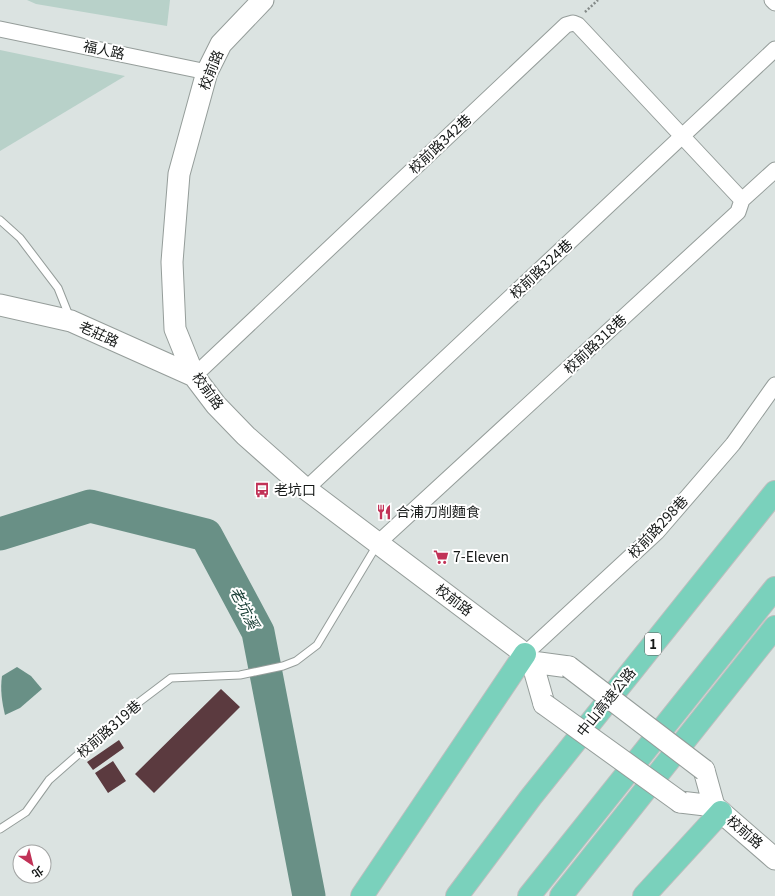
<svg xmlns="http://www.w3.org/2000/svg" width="775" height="896" font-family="Georgia,'Noto Sans TC',serif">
<rect width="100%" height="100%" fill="#dbe3e1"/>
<path fill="#b8d1c9" d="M 27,0 L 170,0 L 167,26 L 36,4 Z
M 0,50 L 125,76 L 0,151 Z"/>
<path fill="#699086" d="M 17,667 L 31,676 L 42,689 L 20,708 L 5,715 C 2,702 0,690 2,676 Z"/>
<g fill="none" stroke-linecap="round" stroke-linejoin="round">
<path stroke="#699086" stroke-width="33" d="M 0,534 L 90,506 L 206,535 L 258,632 L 309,896"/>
</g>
<path fill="#5b3a3f" d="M 221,689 L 240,707 L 154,793 L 135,774 Z
M 119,740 L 124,748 L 93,770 L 87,762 Z
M 113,761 L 126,781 L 108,793 L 95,773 Z"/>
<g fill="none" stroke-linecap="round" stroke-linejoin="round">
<g stroke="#959d9a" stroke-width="9">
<path id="lane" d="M 0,220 L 20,238 L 58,288 L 70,318
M 0,829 L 26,812 L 49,780 L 130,709 L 171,678 L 240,675 L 283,666 L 296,661 L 317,645 L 377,545"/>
</g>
<g stroke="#959d9a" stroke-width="17">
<path id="street" d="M 772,0 L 775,3
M 0,29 L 207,72
M 742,200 L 775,170
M 194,376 L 566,25 L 573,23 L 578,25 L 742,200 L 738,212 L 378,543
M 306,489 L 775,49
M 525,654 L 657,532 L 733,444 L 775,385"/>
</g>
<g stroke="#959d9a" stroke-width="23">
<path id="secondary" d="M 263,0 L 221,44 L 207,72 L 179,174 L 172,262 L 175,329 L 194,376 L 216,405 L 246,436 L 306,489 L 525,654 L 532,662 L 544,704
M 0,305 L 71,321 L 194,376
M 532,662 L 569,667
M 704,770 L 714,806
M 680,802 L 714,806 L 775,859"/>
</g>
<g stroke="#bdbebe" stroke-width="24">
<path id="highway" d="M 362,896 L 525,654
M 457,896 L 531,797 L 775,492
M 529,896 L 775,588
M 561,896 L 775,627
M 644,896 L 721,812"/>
</g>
<path stroke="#848a88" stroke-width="2.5" stroke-dasharray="2 2" stroke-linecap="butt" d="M 585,12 L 598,0"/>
<use href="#lane" stroke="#fff" stroke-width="7"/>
<use href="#street" stroke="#fff" stroke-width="15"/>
<use href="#secondary" stroke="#fff" stroke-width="21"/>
<use href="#highway" stroke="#7ad1bc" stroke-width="22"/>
<g stroke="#959d9a" stroke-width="23" stroke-linecap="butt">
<path id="secondary-bridge" d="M 569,667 L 704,770
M 544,704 L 680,802"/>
</g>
<use href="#secondary-bridge" stroke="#fff" stroke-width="21"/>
</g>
<defs>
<g id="bus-bare" transform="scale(1.2)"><path d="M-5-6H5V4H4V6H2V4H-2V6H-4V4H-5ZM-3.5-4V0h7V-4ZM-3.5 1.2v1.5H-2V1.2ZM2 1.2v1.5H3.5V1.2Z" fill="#c13257" stroke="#fff" stroke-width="2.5" paint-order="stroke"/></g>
<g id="restaurant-bare" transform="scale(1.2)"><path d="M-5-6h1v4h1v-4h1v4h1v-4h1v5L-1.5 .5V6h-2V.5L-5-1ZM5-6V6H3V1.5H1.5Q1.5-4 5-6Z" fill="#c13257" stroke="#fff" stroke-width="2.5" paint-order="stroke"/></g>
<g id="supermarket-bare" transform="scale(1.2)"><path d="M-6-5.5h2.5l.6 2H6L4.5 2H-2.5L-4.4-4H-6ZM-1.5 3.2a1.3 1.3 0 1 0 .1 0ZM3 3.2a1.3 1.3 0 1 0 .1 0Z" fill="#c13257" stroke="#fff" stroke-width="2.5" paint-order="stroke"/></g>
</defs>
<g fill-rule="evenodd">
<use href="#bus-bare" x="262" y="490"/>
<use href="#restaurant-bare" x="384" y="512"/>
<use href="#supermarket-bare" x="441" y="557"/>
</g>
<g text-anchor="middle" stroke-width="4" stroke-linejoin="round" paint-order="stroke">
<rect fill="#fff" stroke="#5b5d5d" stroke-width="1" x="645" y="633" width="16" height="22" rx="3"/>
<g font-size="13" font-weight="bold" fill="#151817">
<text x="653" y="649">1</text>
</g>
<g font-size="14" fill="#151817" stroke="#fff">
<text transform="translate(104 50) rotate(12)" y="5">福人路</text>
<text transform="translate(211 70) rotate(-68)" y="5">校前路</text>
<text transform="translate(440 144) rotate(-43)" y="5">校前路342巷</text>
<text transform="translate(541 269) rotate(-43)" y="5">校前路324巷</text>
<text transform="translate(99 334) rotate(24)" y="5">老莊路</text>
<text transform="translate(595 344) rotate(-43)" y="5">校前路318巷</text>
<text transform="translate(208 391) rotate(54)" y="5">校前路</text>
<text transform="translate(658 527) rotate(-47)" y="5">校前路298巷</text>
<text transform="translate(454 600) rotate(37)" y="5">校前路</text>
<text transform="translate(606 702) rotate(-51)" y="5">中山高速公路</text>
<text transform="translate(109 729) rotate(-41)" y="5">校前路319巷</text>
<text transform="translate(745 832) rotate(41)" y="5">校前路</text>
</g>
<g font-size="14" fill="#151817" stroke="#fff" text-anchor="start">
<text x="274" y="495">老坑口</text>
<text x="396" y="517">合浦刀削麵食</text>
<text x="453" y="562">7-Eleven</text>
</g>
<g font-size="15" font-style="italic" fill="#133930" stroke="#fff">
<text transform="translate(244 608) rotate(63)" y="5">老坑溪</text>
</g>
</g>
<g transform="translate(32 864) rotate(145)"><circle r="19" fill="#ffffff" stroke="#a1a3a2"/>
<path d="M0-3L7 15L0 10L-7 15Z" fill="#c13257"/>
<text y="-6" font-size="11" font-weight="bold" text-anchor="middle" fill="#151817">北</text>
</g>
</svg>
